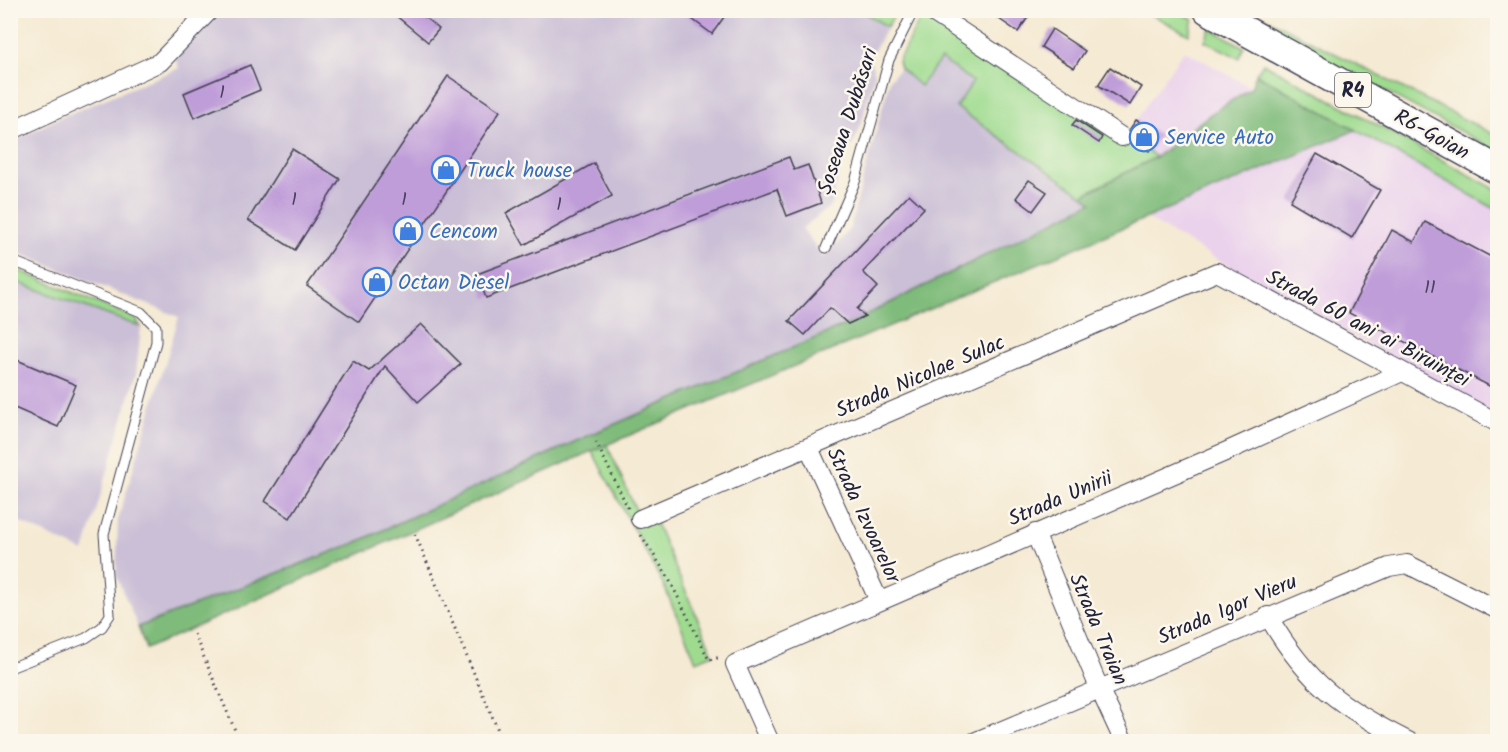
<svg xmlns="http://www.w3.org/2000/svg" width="1508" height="752" font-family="Kalam,sans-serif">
<rect width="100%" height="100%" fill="#fbf7ec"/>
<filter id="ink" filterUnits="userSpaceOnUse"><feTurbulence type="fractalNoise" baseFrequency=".0167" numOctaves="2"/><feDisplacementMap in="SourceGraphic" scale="12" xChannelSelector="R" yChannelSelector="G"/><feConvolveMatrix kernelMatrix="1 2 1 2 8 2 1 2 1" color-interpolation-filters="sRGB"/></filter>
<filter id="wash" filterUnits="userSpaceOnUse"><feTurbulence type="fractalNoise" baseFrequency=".008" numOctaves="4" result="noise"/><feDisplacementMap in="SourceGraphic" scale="24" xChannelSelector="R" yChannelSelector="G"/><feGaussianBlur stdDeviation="1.35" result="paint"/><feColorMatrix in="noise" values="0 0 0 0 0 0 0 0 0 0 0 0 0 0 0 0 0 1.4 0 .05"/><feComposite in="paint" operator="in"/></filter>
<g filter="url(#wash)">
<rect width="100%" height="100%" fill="#f5ead3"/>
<path fill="#ead1ec" d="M 1184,50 L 1252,88 L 1209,115 L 1156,157 L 1125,136 Z
M 1356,130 L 1497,210 L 1497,417 L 1261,285 L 1146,218 Z"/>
<path fill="#cabfd6" d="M 218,10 L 862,11 L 887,27 L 869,59 L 875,73 L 858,134 L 841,163 L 832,205 L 802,228 L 824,258 L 850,228 L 890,79 L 900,68 L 920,86 L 941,58 L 973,82 L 957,107 L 1092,201 L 848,324 L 598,431 L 355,543 L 138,627 L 116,575 L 118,520 L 179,317 L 11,250 L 11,142 L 57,119 L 179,68 L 175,58 Z
M 10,280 L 141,327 L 136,374 L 84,552 L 11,518 Z"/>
<path fill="#9fdb8f" stroke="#607e65" stroke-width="1.5" d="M 862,11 L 897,11 L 887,27 Z
M 1145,11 L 1177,11 L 1193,19 L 1189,35 Z
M 1235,11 L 1252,11 L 1497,136 L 1497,151 Z
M 923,13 L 1125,136 L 1156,157 L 1083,195 L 956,107 L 973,82 L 941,59 L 920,86 L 900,68 L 898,61 Z
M 1210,28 L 1244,47 L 1239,58 L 1205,41 Z
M 1263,63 L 1497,190 L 1497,210 L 1256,74 Z
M 11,267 L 136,319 L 141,327 L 11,280 Z
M 607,445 L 643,526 L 655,521 L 713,654 L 696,661 L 664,586 L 592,451 Z"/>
<path fill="#7fbb7a" stroke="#506e5a" stroke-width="1.5" d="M 1256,74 L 1356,130 L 592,451 L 146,649 L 138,627 L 355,543 L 585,437 L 848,324 L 1092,202 L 1083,195 L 1156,157 L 1209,115 L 1251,88 Z"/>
<g id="blocks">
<path fill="#bf9dd9" d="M 389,10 L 416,10 L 439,29 L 428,42 Z
M 680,10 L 729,10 L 712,34 Z
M 986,10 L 1033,10 L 1018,32 Z
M 1052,29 L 1085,51 L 1074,68 L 1041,47 Z
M 250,65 L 260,90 L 194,118 L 184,93 Z
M 1110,67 L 1141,87 L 1130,105 L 1098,85 Z
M 448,76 L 500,111 L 359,322 L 307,286 Z
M 1076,120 L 1102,137 L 1099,143 L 1072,125 Z
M 1136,120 L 1160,135 L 1149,151 L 1132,140 L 1130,129 Z
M 292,149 L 340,179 L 295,250 L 248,220 Z
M 1317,154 L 1380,190 L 1352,238 L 1290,201 Z
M 789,157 L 794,170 L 808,165 L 821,203 L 787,216 L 777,189 L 486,298 L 477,274 Z
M 594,163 L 612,196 L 524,245 L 506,213 Z
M 1029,180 L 1047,192 L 1033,211 L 1016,198 Z
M 909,194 L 924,208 L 863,272 L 878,287 L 857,309 L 865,316 L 848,324 L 830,308 L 805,335 L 789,321 Z
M 1425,222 L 1497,260 L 1497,390 L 1349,313 L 1392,230 L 1414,242 Z
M 421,324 L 461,364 L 418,402 L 385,366 L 290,518 L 265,501 L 353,361 L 369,371 Z
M 10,357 L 76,385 L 58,427 L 10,406 Z"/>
</g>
</g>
<g filter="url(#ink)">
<use href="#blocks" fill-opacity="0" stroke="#424052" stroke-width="1.5"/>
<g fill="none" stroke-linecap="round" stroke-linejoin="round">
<g stroke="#424052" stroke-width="11">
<path id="lane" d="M 826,248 L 855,182 L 889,60 L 914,10
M 10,260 L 141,312 L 156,327 L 156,342 L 104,534 L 110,615 L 102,627 L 86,638 L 10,668"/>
</g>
<g stroke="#424052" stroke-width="20">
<path id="street" d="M 929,10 L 1122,137
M 10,131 L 160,62 L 210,10
M 809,448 L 879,601
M 640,519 L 1217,272 L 1498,423
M 1035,533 L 1099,688 L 1124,742
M 1268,616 C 1307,683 1341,708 1410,742
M 770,742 L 735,664 L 1225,452 L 1402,372
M 974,742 L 1389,567 L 1407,564 L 1498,610"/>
</g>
<g stroke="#424052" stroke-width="31">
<path id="primary" d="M 1208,10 L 1498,170"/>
</g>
<path stroke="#424052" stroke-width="3" stroke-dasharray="1.5 4.5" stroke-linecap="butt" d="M 596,442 L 629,510
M 415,534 L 503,742
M 641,535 L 668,577 L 709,660 L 721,657
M 194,634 L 240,742"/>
<use href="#lane" stroke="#fff" stroke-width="9"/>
<use href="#street" stroke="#fff" stroke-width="18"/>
<use href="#primary" stroke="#fff" stroke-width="28"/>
</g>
</g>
<defs>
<g id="shop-ring" transform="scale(1.5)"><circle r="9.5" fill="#fbf7ec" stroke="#3f7fe0" stroke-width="1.5"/><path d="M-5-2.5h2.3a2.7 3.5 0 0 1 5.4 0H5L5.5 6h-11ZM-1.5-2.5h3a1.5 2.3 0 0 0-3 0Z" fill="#3f7fe0"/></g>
</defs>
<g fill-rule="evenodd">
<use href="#shop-ring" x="1144" y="137"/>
<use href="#shop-ring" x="446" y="170"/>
<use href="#shop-ring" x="408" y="231"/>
<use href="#shop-ring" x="377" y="282"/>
</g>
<g text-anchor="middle" stroke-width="5" stroke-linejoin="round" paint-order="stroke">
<g font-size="18" fill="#494162">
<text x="222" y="98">1</text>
<text x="294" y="205">1</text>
<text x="404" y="205">1</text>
<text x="559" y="210">1</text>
<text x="1430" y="293">11</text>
</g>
<rect fill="#fbf7ec" stroke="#636270" stroke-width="1.5" x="1335" y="73" width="36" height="34" rx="4.5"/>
<g font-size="20" font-weight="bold" fill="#22223b">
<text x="1353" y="97">R4</text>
</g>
<g font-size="21" fill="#22223b" stroke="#fbf7ec">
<text transform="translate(847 121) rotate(-72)" y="7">Șoseaua Dubăsari</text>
<text transform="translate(1432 134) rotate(29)" y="7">R6-Goian</text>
<text transform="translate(1368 328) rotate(28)" y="7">Strada 60 ani ai Biruinței</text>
<text transform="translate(920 376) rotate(-23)" y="7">Strada Nicolae Sulac</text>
<text transform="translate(1060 498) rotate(-23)" y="7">Strada Unirii</text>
<text transform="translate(864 515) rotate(65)" y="7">Strada Izvoarelor</text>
<text transform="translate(1227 609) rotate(-23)" y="7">Strada Igor Vieru</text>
<text transform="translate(1099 629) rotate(67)" y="7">Strada Traian</text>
</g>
<g font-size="21" fill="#366cbe" stroke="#fbf7ec" text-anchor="start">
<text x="1165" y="144">Service Auto</text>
<text x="467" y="177">Truck house</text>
<text x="429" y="238">Cencom</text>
<text x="398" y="289">Octan Diesel</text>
</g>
</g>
<rect width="1508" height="752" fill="none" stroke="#fbf7ec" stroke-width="36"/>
</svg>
